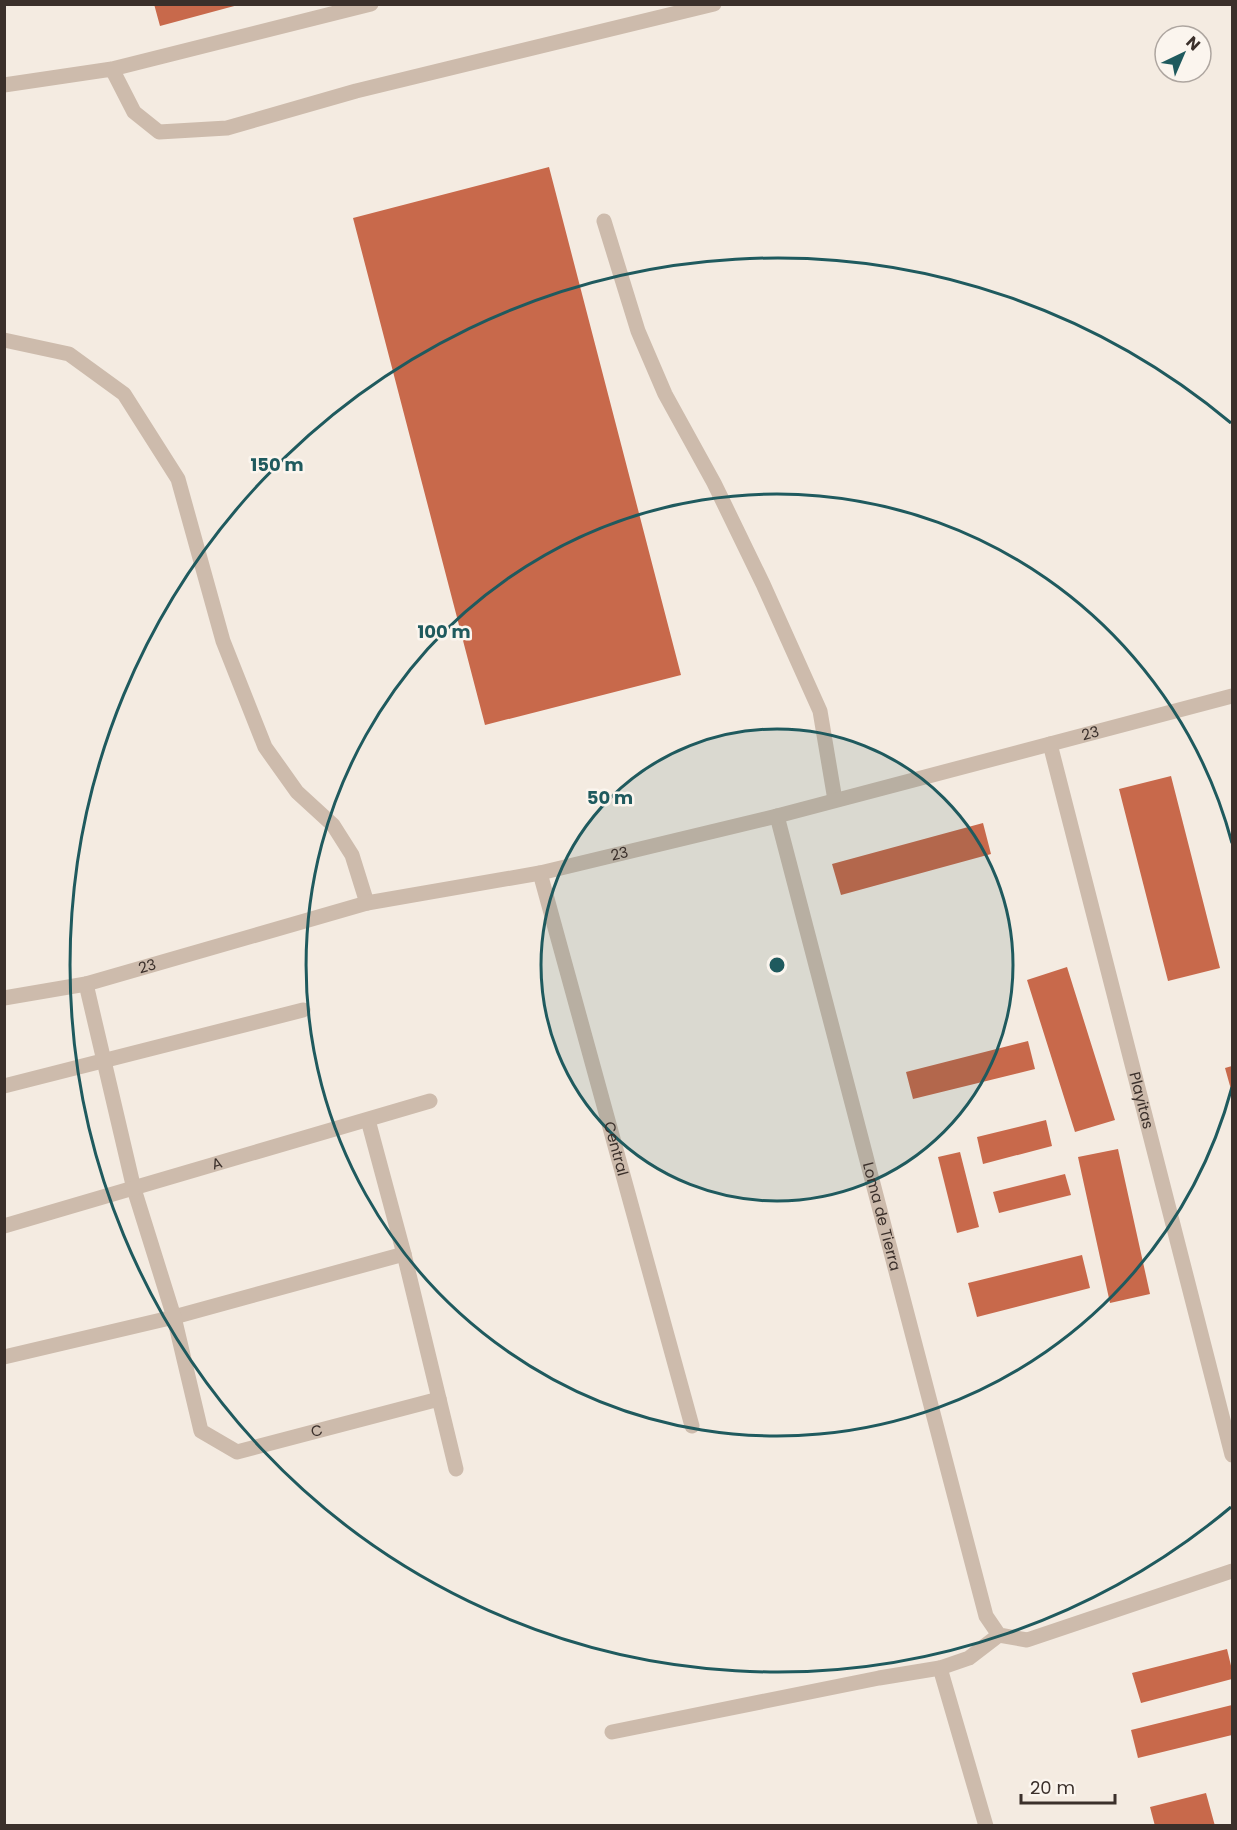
<svg xmlns="http://www.w3.org/2000/svg" width="1237" height="1830" font-family="Poppins,sans-serif">
<rect width="100%" height="100%" fill="#f4ebe1"/>
<path fill="#c8694b" d="M 154,4 L 238,4 L 238,5 L 160,26 Z
M 549,167 L 681,675 L 485,725 L 353,218 Z
M 1171,776 L 1220,968 L 1168,981 L 1119,789 Z
M 983,823 L 991,854 L 841,895 L 832,864 Z
M 1067,967 L 1115,1120 L 1075,1132 L 1027,980 Z
M 1028,1041 L 1035,1069 L 913,1099 L 906,1072 Z
M 1232,1066 L 1232,1093 L 1225,1068 Z
M 1046,1120 L 1052,1146 L 983,1164 L 977,1137 Z
M 1118,1149 L 1150,1294 L 1110,1303 L 1078,1157 Z
M 960,1152 L 979,1227 L 957,1233 L 938,1157 Z
M 1065,1174 L 1071,1195 L 999,1213 L 993,1192 Z
M 1082,1255 L 1090,1288 L 977,1317 L 968,1283 Z
M 1227,1649 L 1232,1670 L 1232,1679 L 1141,1703 L 1132,1673 Z
M 1232,1705 L 1232,1735 L 1138,1758 L 1131,1730 Z
M 1206,1793 L 1215,1826 L 1155,1826 L 1150,1807 Z"/>
<g fill="none" stroke-linecap="round" stroke-linejoin="round">
<path stroke="#cdbbac" stroke-width="15" d="M 112,69 L 134,112 L 159,132 L 227,128 L 356,91 L 714,4
M 4,85 L 112,69 L 371,4
M 604,221 L 638,331 L 665,394 L 714,483 L 763,584 L 820,711 L 835,800
M 4,340 L 69,354 L 124,394 L 178,479 L 223,641 L 265,747 L 297,792 L 333,825 L 352,855 L 367,903
M 4,1086 L 303,1010
M 4,1357 L 174,1317 L 404,1254
M 940,1668 L 986,1826"/>
<g stroke="#cdbbac" stroke-width="15">
<path id="s1" d="M 1050,744 L 1232,1455"/>
<path id="s2" d="M 777,816 L 986,1616 L 999,1635 L 1027,1640 L 1232,1571"/>
<path id="s3" d="M 540,873 L 692,1426"/>
<path id="s4" d="M 86,984 L 134,1189 L 174,1317 L 201,1431 L 237,1452 L 439,1399"/>
<path id="s5" d="M 4,998 L 86,984 L 367,903 L 540,873 L 777,816 L 1232,696"/>
<path d="M 368,1120 L 404,1254 L 456,1469"/>
<path id="s6" d="M 4,1226 L 430,1101"/>
<path d="M 612,1732 L 879,1678 L 940,1668 L 969,1658 L 999,1635"/>
</g>
</g>
<circle cx="777" cy="965" r="236" fill="#1f5a5e" fill-opacity=".12"/>
<g fill="none" stroke="#1f5a5e" stroke-width="3">
<circle cx="777" cy="965" r="236"/>
<path d="M1232 1087A471 471 0 1 1 1232 843"/>
<path d="M1231 1507A707 707 0 1 1 1231 423"/>
</g>
<g text-anchor="middle" stroke-width="5" stroke-linejoin="round" paint-order="stroke">
<g font-size="15" fill="#3b302b" stroke="#fbf5ee">
<text dy="5" stroke="none"><textPath href="#s5" startOffset="1119">23</textPath></text>
<text dy="5" stroke="none"><textPath href="#s5" startOffset="633">23</textPath></text>
<text dy="5" stroke="none"><textPath href="#s5" startOffset="147">23</textPath></text>
<text dy="5" stroke="none"><textPath href="#s1" startOffset="368">Playitas</textPath></text>
<text dy="5" stroke="none"><textPath href="#s3" startOffset="286">Central</textPath></text>
<text dy="5" stroke="none"><textPath href="#s6" startOffset="222">A</textPath></text>
<text dy="5" stroke="none"><textPath href="#s2" startOffset="414">Loma de Tierra</textPath></text>
<text dy="5" stroke="none"><textPath href="#s4" startOffset="586">C</textPath></text>
</g>
</g>
<circle cx="777" cy="965" r="9" fill="#1f5a5e" stroke="#fbf5ee" stroke-width="3"/>
<g font-size="18" text-anchor="middle" font-weight="bold" fill="#1f5a5e" stroke="#fbf5ee" stroke-width="5" stroke-linejoin="round" paint-order="stroke">
<text x="277" y="471">150 m</text>
<text x="444" y="638">100 m</text>
<text x="610" y="804">50 m</text>
</g>
<rect width="1237" height="1830" fill="none" stroke="#3b302b" stroke-width="12"/>
<g transform="translate(1183 54) rotate(44)"><circle r="28" fill="#fbf5ee" stroke="#aea6a0" stroke-width="1.5"/>
<path d="M0-4.5L10 22L0 15L-10 22Z" fill="#1f5a5e"/>
<text y="-9" font-size="16" font-weight="bold" text-anchor="middle" fill="#3b302b">N</text>
</g>
<path d="M1021 1794v9h94v-9" fill="none" stroke="#3b302b" stroke-width="3"/>
<text x="1030" y="1794" font-size="18" fill="#3b302b" stroke="#fbf5ee" stroke-width="4.5" paint-order="stroke">20 m</text>
</svg>
